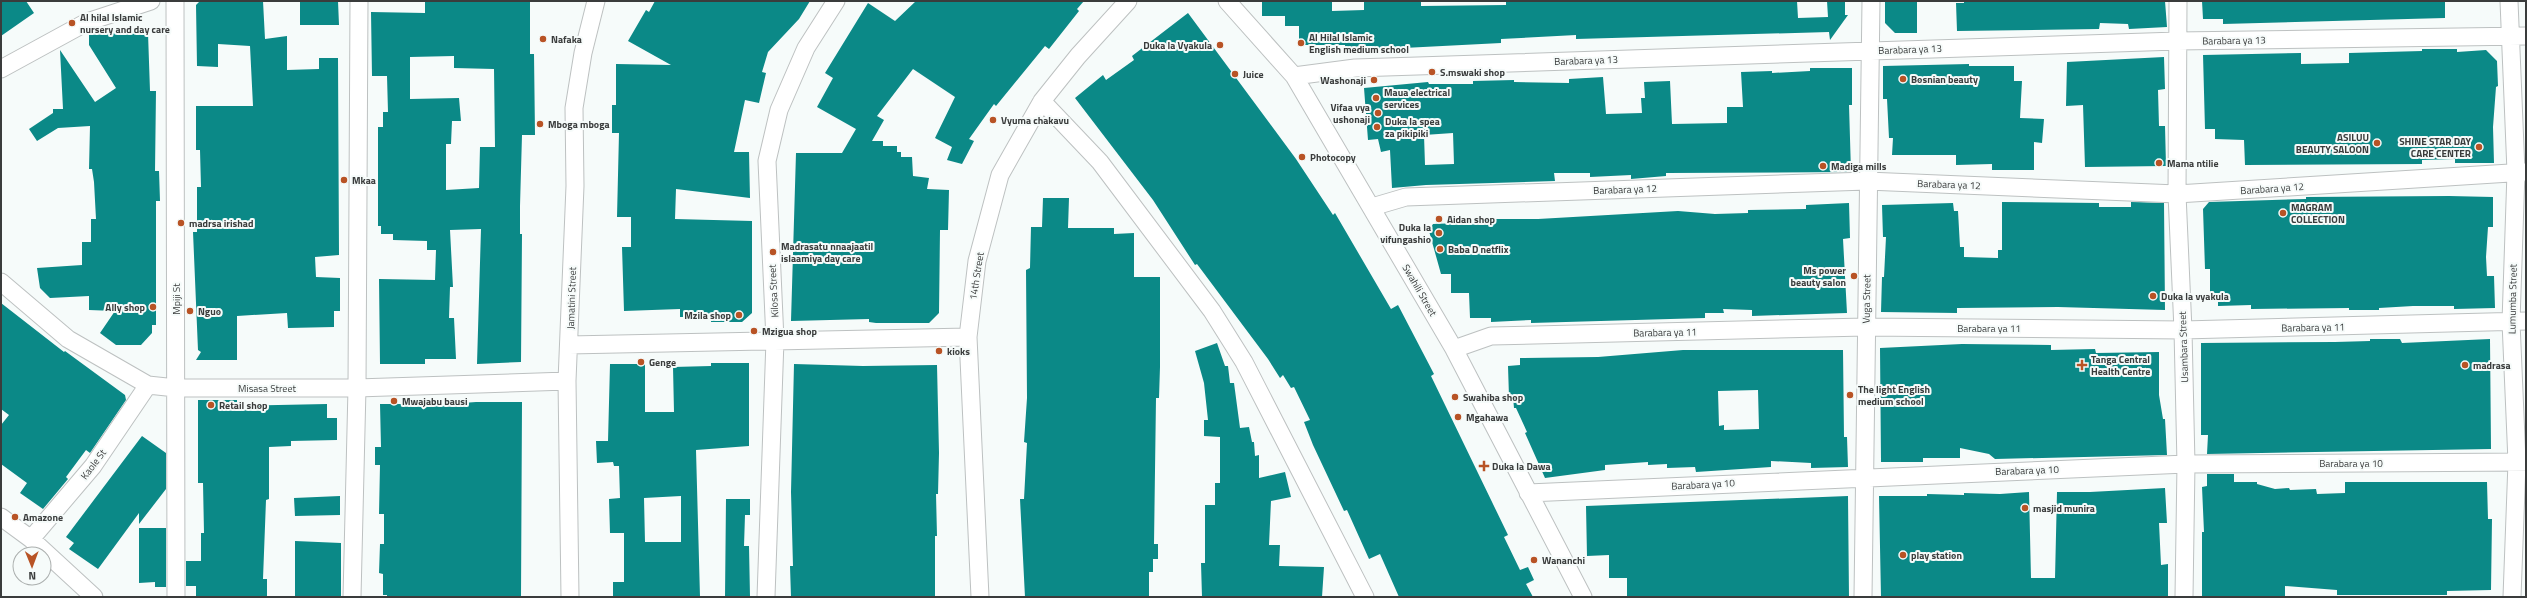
<svg xmlns="http://www.w3.org/2000/svg" width="2527" height="598" font-family="'Titillium Web',sans-serif">
<rect width="100%" height="100%" fill="#f6fbfa"/>
<path fill="#0b8987" fill-rule="evenodd" d="M 1,1 L 26,1 L 34,13 L 1,36 Z
M 200,1 L 263,1 L 265,39 L 287,36 L 287,70 L 319,69 L 319,58 L 338,58 L 339,255 L 315,257 L 316,277 L 340,278 L 340,311 L 334,311 L 334,327 L 288,328 L 287,313 L 237,316 L 237,360 L 196,360 L 201,352 L 198,350 L 193,232 L 197,232 L 197,187 L 201,187 L 200,150 L 196,150 L 196,106 L 253,106 L 250,46 L 218,44 L 218,67 L 197,66 L 196,5 Z
M 300,1 L 338,1 L 339,25 L 300,25 Z
M 425,1 L 530,1 L 530,54 L 534,54 L 535,135 L 522,135 L 520,206 L 520,234 L 522,234 L 521,362 L 477,364 L 481,229 L 450,230 L 453,287 L 450,287 L 449,318 L 454,318 L 456,359 L 425,359 L 425,364 L 380,364 L 379,279 L 435,280 L 436,250 L 427,250 L 427,241 L 393,240 L 393,234 L 381,234 L 381,226 L 378,226 L 378,127 L 383,127 L 383,112 L 388,112 L 387,76 L 372,76 L 371,12 L 425,13 ZM 454,56 L 454,68 L 494,69 L 495,147 L 480,147 L 479,188 L 446,190 L 446,144 L 451,144 L 452,121 L 461,121 L 459,98 L 410,99 L 410,57 Z
M 655,1 L 810,1 L 799,19 L 768,52 L 762,72 L 766,73 L 759,103 L 745,100 L 734,152 L 749,152 L 750,198 L 676,189 L 675,219 L 752,221 L 752,313 L 742,322 L 711,322 L 711,317 L 680,317 L 680,309 L 624,311 L 622,247 L 631,247 L 631,217 L 617,217 L 619,133 L 612,133 L 612,105 L 616,105 L 616,64 L 671,65 L 628,41 L 646,10 L 649,12 Z
M 916,1 L 1084,1 L 1077,9 L 1079,11 L 1049,49 L 1045,46 L 996,106 L 994,104 L 969,139 L 974,141 L 962,164 L 947,160 L 952,147 L 935,138 L 955,97 L 913,69 L 877,116 L 884,120 L 872,141 L 883,141 L 883,146 L 897,146 L 897,152 L 901,152 L 901,157 L 912,157 L 913,176 L 929,178 L 927,189 L 949,190 L 948,230 L 940,230 L 939,313 L 929,323 L 876,323 L 869,322 L 869,319 L 791,321 L 796,153 L 842,153 L 856,129 L 817,107 L 833,78 L 825,73 L 868,3 L 895,21 Z
M 1262,1 L 1332,1 L 1332,11 L 1364,10 L 1364,1 L 1421,1 L 1421,6 L 1506,5 L 1506,1 L 1797,1 L 1798,18 L 1828,17 L 1827,1 L 1845,1 L 1845,15 L 1848,15 L 1830,40 L 1829,32 L 1576,39 L 1576,35 L 1501,39 L 1501,43 L 1345,51 L 1345,45 L 1299,45 L 1299,26 L 1285,26 L 1285,16 L 1262,16 Z
M 1885,1 L 1917,1 L 1917,33 L 1895,33 L 1885,23 Z
M 1964,1 L 2165,1 L 2167,27 L 2129,29 L 2128,24 L 2100,23 L 2099,29 L 1957,31 L 1956,3 L 1964,3 Z
M 2202,1 L 2445,1 L 2445,18 L 2223,24 L 2223,19 L 2203,19 Z
M 1188,13 L 1296,159 L 1333,215 L 1335,213 L 1391,309 L 1398,305 L 1434,374 L 1431,376 L 1508,535 L 1504,537 L 1520,570 L 1528,567 L 1534,580 L 1526,584 L 1533,597 L 1399,597 L 1380,554 L 1369,559 L 1347,510 L 1344,511 L 1313,445 L 1304,422 L 1310,420 L 1294,387 L 1291,388 L 1283,375 L 1280,378 L 1268,359 L 1197,264 L 1195,265 L 1153,200 L 1075,98 L 1103,75 L 1106,80 L 1134,60 L 1132,56 Z
M 89,33 L 148,33 L 150,91 L 156,91 L 155,171 L 159,171 L 160,201 L 156,201 L 156,325 L 152,325 L 152,333 L 141,345 L 116,345 L 100,333 L 115,311 L 89,310 L 89,296 L 50,298 L 40,288 L 37,268 L 82,265 L 82,242 L 91,242 L 91,219 L 96,219 L 94,182 L 92,169 L 89,169 L 90,126 L 58,128 L 37,141 L 29,129 L 53,113 L 53,109 L 63,109 L 60,50 L 95,102 L 116,88 L 89,45 Z
M 2422,49 L 2457,49 L 2457,52 L 2486,50 L 2497,61 L 2498,86 L 2496,87 L 2493,127 L 2494,163 L 2455,163 L 2455,159 L 2422,160 L 2422,164 L 2245,165 L 2244,140 L 2215,139 L 2215,129 L 2205,129 L 2203,55 L 2301,53 L 2301,64 L 2349,63 L 2349,53 L 2422,51 Z
M 2164,57 L 2165,89 L 2158,90 L 2159,126 L 2165,126 L 2166,166 L 2085,167 L 2083,105 L 2066,106 L 2067,62 Z
M 1969,64 L 1969,66 L 2014,66 L 2014,81 L 2022,81 L 2020,118 L 2044,119 L 2042,143 L 2034,142 L 2034,170 L 1992,170 L 1992,164 L 1956,165 L 1956,155 L 1892,155 L 1893,138 L 1889,138 L 1887,99 L 1883,99 L 1883,66 Z
M 1810,68 L 1852,68 L 1852,105 L 1849,105 L 1851,172 L 1666,173 L 1666,176 L 1631,179 L 1631,175 L 1590,177 L 1590,173 L 1554,173 L 1555,181 L 1426,185 L 1392,188 L 1390,150 L 1381,152 L 1378,139 L 1368,140 L 1364,88 L 1428,82 L 1429,84 L 1473,84 L 1473,81 L 1514,80 L 1514,82 L 1569,83 L 1569,79 L 1603,77 L 1606,114 L 1642,113 L 1641,98 L 1645,98 L 1644,82 L 1670,81 L 1672,124 L 1727,123 L 1727,107 L 1743,107 L 1741,72 L 1772,71 L 1772,73 L 1810,71 ZM 1453,133 L 1454,164 L 1425,165 L 1424,135 Z
M 2449,196 L 2493,197 L 2493,227 L 2488,227 L 2486,257 L 2487,276 L 2494,276 L 2495,308 L 2454,309 L 2454,306 L 2413,306 L 2379,308 L 2379,310 L 2349,310 L 2349,308 L 2251,309 L 2251,305 L 2218,306 L 2218,301 L 2210,301 L 2210,269 L 2205,269 L 2203,209 L 2209,202 L 2306,199 L 2306,197 Z
M 1043,198 L 1069,198 L 1068,228 L 1114,228 L 1114,234 L 1134,233 L 1134,277 L 1160,277 L 1160,367 L 1159,398 L 1156,398 L 1154,544 L 1158,544 L 1158,559 L 1153,559 L 1153,572 L 1149,572 L 1149,597 L 1025,597 L 1020,499 L 1024,499 L 1027,443 L 1024,442 L 1027,398 L 1026,270 L 1030,268 L 1031,227 L 1042,227 Z
M 2002,202 L 2099,203 L 2099,207 L 2131,207 L 2131,202 L 2164,203 L 2165,310 L 2058,307 L 1957,308 L 1957,313 L 1881,312 L 1882,277 L 1884,277 L 1886,237 L 1883,237 L 1882,205 L 1953,203 L 1954,211 L 1958,211 L 1960,247 L 1964,247 L 1964,257 L 1998,258 L 1998,250 L 2002,250 Z
M 1849,203 L 1850,238 L 1843,239 L 1847,313 L 1752,316 L 1752,310 L 1723,309 L 1724,313 L 1705,313 L 1705,318 L 1531,323 L 1531,320 L 1491,322 L 1491,318 L 1470,318 L 1469,293 L 1451,293 L 1451,274 L 1441,274 L 1429,231 L 1433,224 L 1486,222 L 1486,219 L 1538,219 L 1678,211 L 1715,214 L 1748,213 L 1748,210 L 1806,209 L 1806,205 Z
M 1,303 L 64,352 L 65,351 L 125,395 L 126,400 L 90,453 L 86,450 L 66,477 L 68,479 L 43,509 L 20,493 L 27,483 L 1,464 L 1,425 L 9,415 L 1,409 Z
M 2370,339 L 2400,339 L 2402,343 L 2490,339 L 2491,449 L 2207,454 L 2208,435 L 2201,435 L 2201,343 L 2335,342 L 2370,341 Z
M 1217,343 L 1225,366 L 1228,366 L 1230,383 L 1234,383 L 1240,428 L 1249,427 L 1252,442 L 1254,442 L 1255,456 L 1259,455 L 1259,478 L 1285,472 L 1291,497 L 1271,501 L 1269,545 L 1280,545 L 1279,566 L 1324,567 L 1322,597 L 1202,597 L 1201,563 L 1205,563 L 1205,505 L 1215,505 L 1215,483 L 1220,483 L 1220,437 L 1204,436 L 1204,420 L 1208,420 L 1204,383 L 1195,351 Z
M 1962,344 L 2051,345 L 2051,350 L 2095,349 L 2096,353 L 2159,352 L 2159,395 L 2163,419 L 2165,419 L 2167,455 L 1995,459 L 1989,454 L 1960,448 L 1960,458 L 1923,458 L 1923,462 L 1881,462 L 1880,348 Z
M 1683,350 L 1843,350 L 1844,437 L 1847,437 L 1848,467 L 1811,468 L 1811,463 L 1771,461 L 1771,467 L 1696,472 L 1695,467 L 1667,468 L 1667,464 L 1648,465 L 1648,462 L 1605,465 L 1605,470 L 1545,478 L 1525,433 L 1527,432 L 1516,408 L 1514,408 L 1513,397 L 1509,397 L 1508,366 L 1520,365 L 1520,358 L 1598,357 ZM 1758,390 L 1759,429 L 1724,430 L 1724,425 L 1719,426 L 1718,391 Z
M 711,363 L 749,363 L 749,446 L 696,450 L 700,597 L 613,597 L 613,582 L 624,582 L 624,533 L 610,533 L 609,499 L 620,498 L 619,466 L 614,466 L 613,462 L 597,463 L 596,441 L 608,441 L 610,364 L 645,364 L 645,412 L 674,412 L 673,367 L 711,366 ZM 681,496 L 681,542 L 645,542 L 644,498 Z
M 794,364 L 863,366 L 937,365 L 939,453 L 938,494 L 936,494 L 937,536 L 935,536 L 935,597 L 791,597 L 790,566 L 793,566 L 791,492 Z
M 198,400 L 237,400 L 237,406 L 327,404 L 327,418 L 337,418 L 337,440 L 291,441 L 291,446 L 269,447 L 269,499 L 266,500 L 263,579 L 267,579 L 267,597 L 196,597 L 196,586 L 186,586 L 186,561 L 201,561 L 201,533 L 204,533 L 203,483 L 198,483 Z
M 476,402 L 522,402 L 521,597 L 387,597 L 387,595 L 383,595 L 383,574 L 379,573 L 380,544 L 384,544 L 384,514 L 379,514 L 380,465 L 375,465 L 375,447 L 381,447 L 380,404 L 422,404 L 422,406 Z
M 142,436 L 166,453 L 166,489 L 139,524 L 139,513 L 98,569 L 69,549 L 74,543 L 66,537 Z
M 2207,474 L 2234,474 L 2234,482 L 2257,482 L 2257,484 L 2275,489 L 2289,488 L 2290,490 L 2316,489 L 2317,494 L 2345,493 L 2345,482 L 2487,482 L 2488,519 L 2492,519 L 2491,590 L 2447,591 L 2447,595 L 2337,595 L 2337,590 L 2285,586 L 2285,596 L 2202,597 L 2202,532 L 2204,532 L 2202,487 L 2207,486 Z
M 2165,488 L 2167,523 L 2159,523 L 2161,565 L 2168,564 L 2168,597 L 1881,597 L 1879,496 L 1927,496 L 1927,494 L 1964,495 L 1964,493 L 2000,494 L 2029,492 L 2031,578 L 2055,578 L 2057,492 L 2090,492 Z
M 340,496 L 340,515 L 295,516 L 294,498 Z
M 1848,496 L 1849,597 L 1627,597 L 1627,578 L 1609,578 L 1609,555 L 1587,556 L 1586,506 Z
M 726,499 L 750,499 L 750,515 L 745,515 L 744,546 L 749,546 L 750,597 L 725,597 Z
M 139,528 L 166,528 L 166,587 L 155,587 L 155,582 L 139,583 Z
M 295,541 L 341,543 L 341,597 L 295,597 Z"/>
<g fill="none" stroke-linecap="round" stroke-linejoin="round">
<g stroke="#bdc1c1" stroke-width="19">
<path id="street" d="M 175,1 L 176,597
M 1227,1 L 1294,76 L 1454,349 L 1583,597
M 2178,1 L 2177,194 L 2183,330 L 2186,464 L 2184,597
M 2509,1 L 2516,172 L 2511,322 L 2517,462 L 2512,597
M 1,69 L 87,22 L 151,1
M 1294,76 L 1355,68 L 2177,41 L 2526,36
M 1042,101 L 1100,162 L 1212,311 L 1244,362 L 1365,597
M 1372,207 L 1406,197 L 1867,181 L 2177,194 L 2526,172
M 1,282 L 68,339 L 148,385 L 176,388 L 357,388 L 567,381
M 569,345 L 968,337
M 1454,349 L 1491,336 L 1865,327 L 2183,330 L 2526,321
M 1528,493 L 2186,464 L 2526,462
M 1,517 L 31,539 L 94,597
M 31,539 L 93,466 L 148,385
M 352,597 L 357,388 L 359,1
M 570,597 L 567,381 L 575,186 L 574,108 L 583,53 L 596,1
M 766,597 L 775,340 L 767,161 L 779,110 L 806,48 L 836,1
M 980,597 L 968,337 L 977,261 L 1000,175 L 1042,101 L 1078,56 L 1128,1
M 1863,597 L 1871,1"/>
</g>
<use href="#street" stroke="#fff" stroke-width="17"/>
</g>
<g fill="#b85325" stroke="#f6fbfa" stroke-width="1.5">
<circle cx="72" cy="23" r="4"/>
<circle cx="543" cy="39" r="4"/>
<circle cx="1301" cy="43" r="4"/>
<circle cx="1220" cy="45" r="4"/>
<circle cx="1432" cy="72" r="4"/>
<circle cx="1235" cy="74" r="4"/>
<circle cx="1903" cy="79" r="4"/>
<circle cx="1374" cy="80" r="4"/>
<circle cx="1376" cy="98" r="4"/>
<circle cx="1378" cy="113" r="4"/>
<circle cx="993" cy="120" r="4"/>
<circle cx="540" cy="124" r="4"/>
<circle cx="1377" cy="127" r="4"/>
<circle cx="2377" cy="143" r="4"/>
<circle cx="2479" cy="147" r="4"/>
<circle cx="1302" cy="157" r="4"/>
<circle cx="2159" cy="163" r="4"/>
<circle cx="1823" cy="166" r="4"/>
<circle cx="344" cy="180" r="4"/>
<circle cx="2283" cy="213" r="4"/>
<circle cx="1439" cy="219" r="4"/>
<circle cx="181" cy="223" r="4"/>
<circle cx="1439" cy="233" r="4"/>
<circle cx="1440" cy="249" r="4"/>
<circle cx="773" cy="252" r="4"/>
<circle cx="1854" cy="276" r="4"/>
<circle cx="2153" cy="296" r="4"/>
<circle cx="153" cy="307" r="4"/>
<circle cx="190" cy="311" r="4"/>
<circle cx="739" cy="315" r="4"/>
<circle cx="754" cy="331" r="4"/>
<circle cx="939" cy="351" r="4"/>
<circle cx="641" cy="362" r="4"/>
<path d="M2080 359h4v4h4v4h-4v4h-4v-4h-4v-4h4z"/>
<circle cx="2465" cy="365" r="4"/>
<circle cx="1850" cy="395" r="4"/>
<circle cx="1455" cy="397" r="4"/>
<circle cx="394" cy="401" r="4"/>
<circle cx="211" cy="405" r="4"/>
<circle cx="1458" cy="417" r="4"/>
<path d="M1482 460h4v4h4v4h-4v4h-4v-4h-4v-4h4z"/>
<circle cx="2025" cy="508" r="4"/>
<circle cx="15" cy="517" r="4"/>
<circle cx="1903" cy="555" r="4"/>
<circle cx="1534" cy="560" r="4"/>
</g>
<g text-anchor="middle" stroke-width="4" stroke-linejoin="round" paint-order="stroke">
<g font-size="10" font-weight="bold" fill="#3a3c3c" stroke="#f6fbfa" text-anchor="start">
<text x="80" y="21">Al hilal Islamic<tspan x="80" dy="12">nursery and day care</tspan></text>
<text x="1309" y="41">Al Hilal Islamic<tspan x="1309" dy="12">English medium school</tspan></text>
<text x="551" y="43">Nafaka</text>
<text x="1212" y="49" text-anchor="end">Duka la Vyakula</text>
<text x="1440" y="76">S.mswaki shop</text>
<text x="1243" y="78">Juice</text>
<text x="1911" y="83">Bosnian beauty</text>
<text x="1366" y="84" text-anchor="end">Washonaji</text>
<text x="1384" y="96">Maua electrical<tspan x="1384" dy="12">services</tspan></text>
<text x="1370" y="111" text-anchor="end">Vifaa vya<tspan x="1370" dy="12">ushonaji</tspan></text>
<text x="1001" y="124">Vyuma chakavu</text>
<text x="1385" y="125">Duka la spea<tspan x="1385" dy="12">za pikipiki</tspan></text>
<text x="548" y="128">Mboga mboga</text>
<text x="2369" y="141" text-anchor="end">ASILUU<tspan x="2369" dy="12">BEAUTY SALOON</tspan></text>
<text x="2471" y="145" text-anchor="end">SHINE STAR DAY<tspan x="2471" dy="12">CARE CENTER</tspan></text>
<text x="1310" y="161">Photocopy</text>
<text x="2167" y="167">Mama ntilie</text>
<text x="1831" y="170">Madiga mills</text>
<text x="352" y="184">Mkaa</text>
<text x="2291" y="211">MAGRAM<tspan x="2291" dy="12">COLLECTION</tspan></text>
<text x="1447" y="223">Aidan shop</text>
<text x="189" y="227">madrsa irishad</text>
<text x="1431" y="231" text-anchor="end">Duka la<tspan x="1431" dy="12">vifungashio</tspan></text>
<text x="781" y="250">Madrasatu nnaajaatil<tspan x="781" dy="12">islaamiya day care</tspan></text>
<text x="1448" y="253">Baba D netflix</text>
<text x="1846" y="274" text-anchor="end">Ms power<tspan x="1846" dy="12">beauty salon</tspan></text>
<text x="2161" y="300">Duka la vyakula</text>
<text x="145" y="311" text-anchor="end">Ally shop</text>
<text x="198" y="315">Nguo</text>
<text x="731" y="319" text-anchor="end">Mzila shop</text>
<text x="762" y="335">Mzigua shop</text>
<text x="947" y="355">kioks</text>
<text x="2091" y="363">Tanga Central<tspan x="2091" dy="12">Health Centre</tspan></text>
<text x="649" y="366">Genge</text>
<text x="2473" y="369">madrasa</text>
<text x="1858" y="393">The light English<tspan x="1858" dy="12">medium school</tspan></text>
<text x="1463" y="401">Swahiba shop</text>
<text x="402" y="405">Mwajabu bausi</text>
<text x="219" y="409">Retail shop</text>
<text x="1466" y="421">Mgahawa</text>
<text x="1492" y="470">Duka la Dawa</text>
<text x="2033" y="512">masjid munira</text>
<text x="23" y="521">Amazone</text>
<text x="1911" y="559">play station</text>
<text x="1542" y="564">Wananchi</text>
</g>
<g font-size="10" fill="#3a3c3c" stroke="#f6fbfa">
<text transform="translate(2234 40) rotate(-1)" y="4">Barabara ya 13</text>
<text transform="translate(1910 49) rotate(-2)" y="4">Barabara ya 13</text>
<text transform="translate(1586 60) rotate(-2)" y="4">Barabara ya 13</text>
<text transform="translate(1949 184) rotate(2)" y="4">Barabara ya 12</text>
<text transform="translate(2272 188) rotate(-4)" y="4">Barabara ya 12</text>
<text transform="translate(1625 189) rotate(-2)" y="4">Barabara ya 12</text>
<text transform="translate(976 276) rotate(-81)" y="4">14th Street</text>
<text transform="translate(1420 290) rotate(60)" y="4">Swahili Street</text>
<text transform="translate(773 291) rotate(-93)" y="4">Kilosa Street</text>
<text transform="translate(571 298) rotate(-88)" y="4">Jamatini Street</text>
<text transform="translate(176 299) rotate(-90)" y="4">Mpiji St</text>
<text transform="translate(1866 299) rotate(-89)" y="4">Vuga Street</text>
<text transform="translate(2512 299) rotate(-89)" y="4">Lumumba Street</text>
<text transform="translate(2313 327) rotate(-1)" y="4">Barabara ya 11</text>
<text x="1989" y="332">Barabara ya 11</text>
<text transform="translate(1665 332) rotate(-1)" y="4">Barabara ya 11</text>
<text transform="translate(2183 347) rotate(-92)" y="4">Usambara Street</text>
<text x="267" y="392">Misasa Street</text>
<text x="2351" y="467">Barabara ya 10</text>
<text transform="translate(93 464) rotate(-53)" y="4">Kaole St</text>
<text transform="translate(2027 470) rotate(-2)" y="4">Barabara ya 10</text>
<text transform="translate(1703 484) rotate(-3)" y="4">Barabara ya 10</text>
</g>
</g>
<rect width="2527" height="598" fill="none" stroke="#3a3c3c" stroke-width="4"/>
<g transform="translate(32 566) rotate(179)"><circle r="19" fill="#f6fbfa" stroke="#abafae"/>
<path d="M0-3L7 15L0 10L-7 15Z" fill="#b85325"/>
<text y="-6" font-size="11" font-weight="bold" text-anchor="middle" fill="#3a3c3c">N</text>
</g>
</svg>
